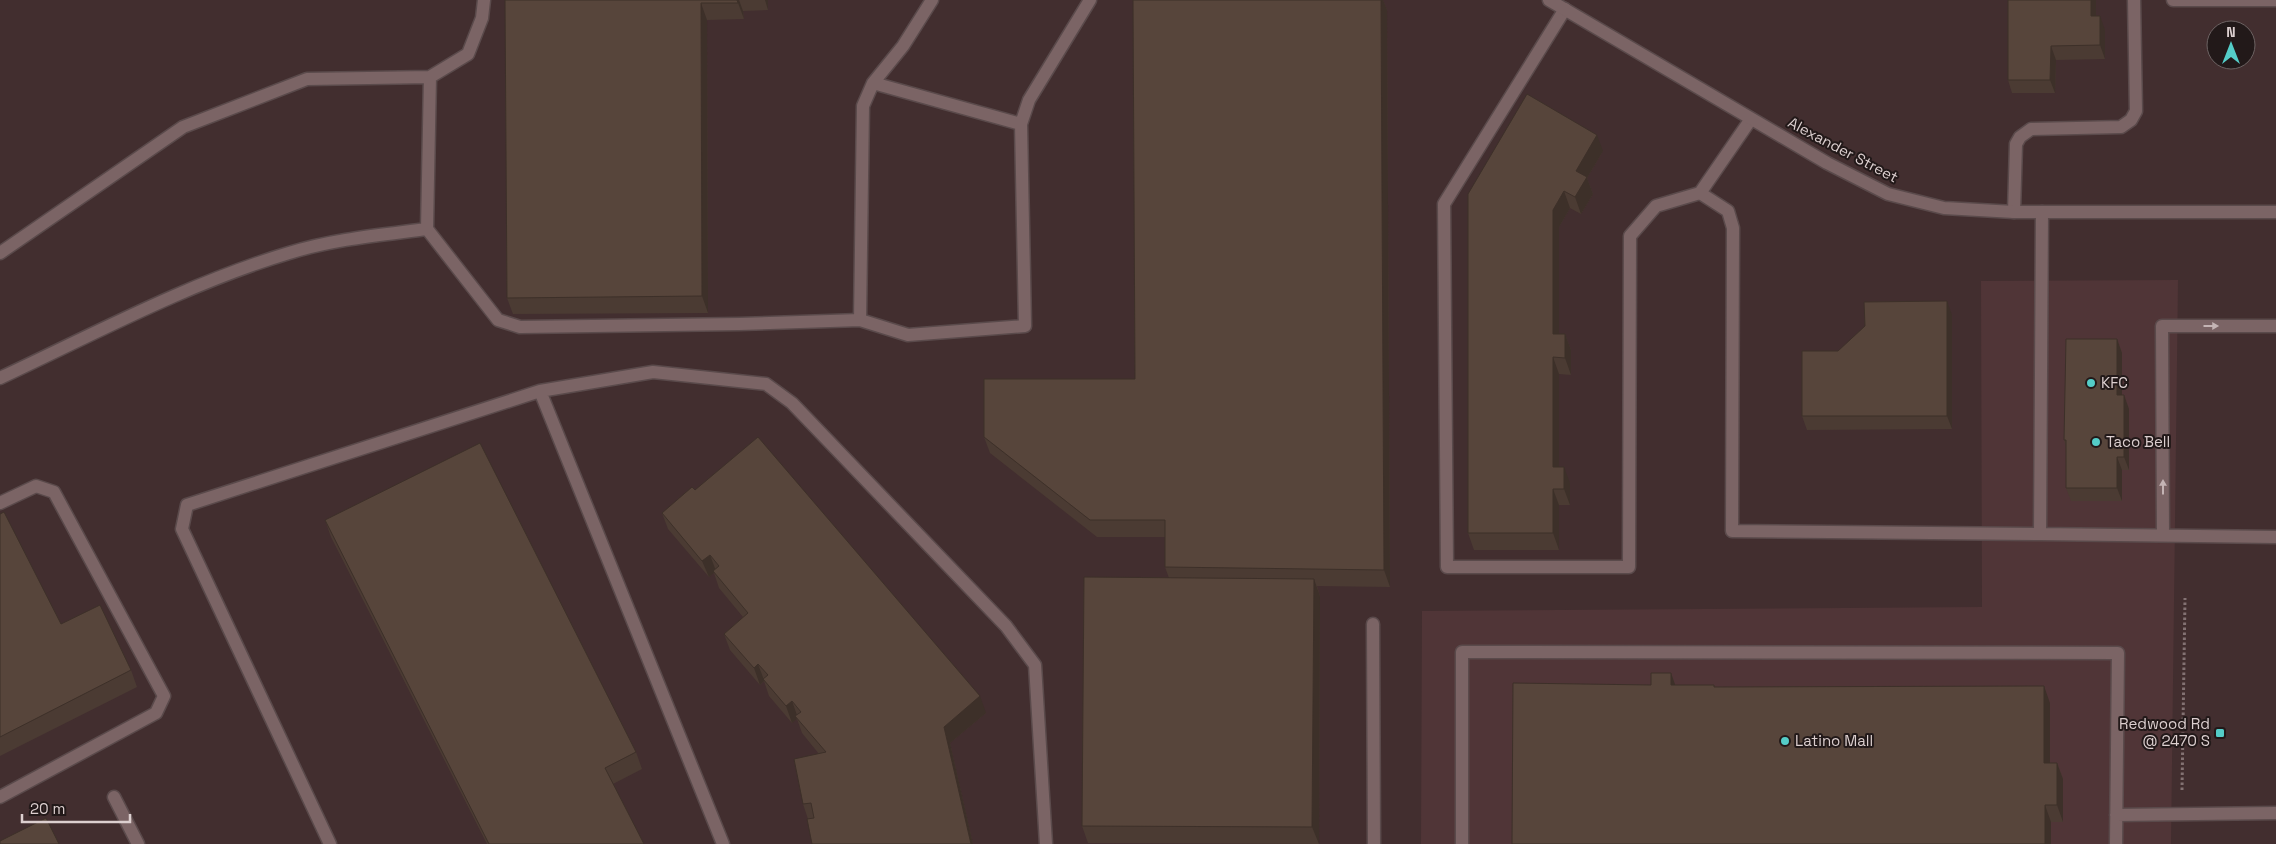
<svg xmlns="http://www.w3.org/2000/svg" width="2276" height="844" font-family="'Space Grotesk',sans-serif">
<rect width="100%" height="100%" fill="#422e2f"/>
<path fill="#503537" d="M 2178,280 L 2171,844 L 1421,844 L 1422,611 L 1982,607 L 1981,281 Z"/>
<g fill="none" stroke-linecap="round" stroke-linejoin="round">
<g stroke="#5a4a4b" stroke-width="15">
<path id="lane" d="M 2173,0 L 2276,0
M 1565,9 L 1444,204 L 1447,567 L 1629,567 L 1630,236 L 1656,206 L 1700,193 L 1751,119
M 430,77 L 468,54 L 482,18 L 484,0
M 873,83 L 1021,124
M 1700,193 L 1728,211 L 1733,228 L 1732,531 L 2040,534
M 2014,212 L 2016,144 L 2020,137 L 2031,129 L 2121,127 L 2131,120 L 2136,111 L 2134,0
M 2042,212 L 2040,534 L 2276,537
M 0,253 L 183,127 L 307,79 L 430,77 L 427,229
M 860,320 L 908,335 L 1025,326 L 1021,124 L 1029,100 L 1090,0
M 0,378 C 94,334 189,283 289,253 C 334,239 381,235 427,229 L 498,320 L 520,327 L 739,324 L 860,320 L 863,106 L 873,83 L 903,46 L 932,0
M 540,391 L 723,844
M 0,503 L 36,486 L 54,492 L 164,696 L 156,713 L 0,797
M 2163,535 L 2162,326 L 2276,326
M 1373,624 L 1374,844
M 114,797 L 138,844
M 2116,815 L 2276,813
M 330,844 L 182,529 L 187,505 L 540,391 L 653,372 L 766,384 L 792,403 L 1006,626 L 1035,665 L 1046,844
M 1462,844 L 1462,652 L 2118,653 L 2116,844"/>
</g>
<g stroke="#5a4a4b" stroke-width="15">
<path id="street" d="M 1549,0 L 1827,163 L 1888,194 L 1944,208 L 2014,212 L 2276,212"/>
</g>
<path stroke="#837273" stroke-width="3" stroke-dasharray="2.5 2.5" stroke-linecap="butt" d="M 2182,790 L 2185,598"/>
<use href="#lane" stroke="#7b6465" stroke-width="12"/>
<use href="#street" stroke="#7b6465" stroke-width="12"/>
</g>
<path fill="#4b3b33" d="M 505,0 L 768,0 L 768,10 L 743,11 L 744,19 L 707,20 L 708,313 L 513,314 L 507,298 Z
M 1133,0 L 1383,0 L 1387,10 L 1390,587 L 1317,586 L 1320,596 L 1319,844 L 1088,843 L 1082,826 L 1169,578 L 1165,567 L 1165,537 L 1097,537 L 990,453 L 984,437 L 1135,379 Z
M 2008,0 L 2096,16 L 2105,30 L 2105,59 L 2056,60 L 2055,93 L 2012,93 L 2008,80 Z
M 1603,151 L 1587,178 L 1593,194 L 1581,214 L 1570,208 L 1559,227 L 1559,334 L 1565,334 L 1571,350 L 1571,375 L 1559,374 L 1559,467 L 1570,483 L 1570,505 L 1559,505 L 1559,550 L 1474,550 L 1468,533 L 1468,194 Z
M 1952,315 L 1952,429 L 1807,430 L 1802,416 L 1838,351 Z
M 2117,339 L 2122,353 L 2122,395 L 2124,395 L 2129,409 L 2129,470 L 2122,470 L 2122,501 L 2071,501 L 2066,488 L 2066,448 L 2064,440 Z
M 695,490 L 986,713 L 950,743 L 973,844 L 808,819 L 803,804 L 819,754 L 802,733 L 797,719 L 792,723 L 769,696 L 764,681 L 760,685 L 730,650 L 724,634 L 743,617 L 719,588 L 714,573 L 709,577 L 668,529 L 662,513 Z
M 0,514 L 61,624 L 131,670 L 137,687 L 0,756 Z
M 325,520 L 636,752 L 642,769 L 613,784 L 644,844 L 487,844 L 331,537 Z
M 1671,673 L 1675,685 L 1714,685 L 1715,687 L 2050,703 L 2050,763 L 2057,763 L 2063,779 L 2063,822 L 2051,822 L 2051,844 L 1651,685 Z"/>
<path fill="#3d3029" d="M 737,0 L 739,0 L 743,11 L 744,19 L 738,3 Z
M 765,0 L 768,0 L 768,10 Z
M 1381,0 L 1383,0 L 1387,10 L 1390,587 L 1384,570 Z
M 2091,0 L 2096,0 L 2096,30 L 2091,16 Z
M 701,3 L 707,20 L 708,313 L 702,296 Z
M 2100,16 L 2105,30 L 2105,59 L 2100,45 Z
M 2051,46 L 2056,60 L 2055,93 L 2050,80 Z
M 1597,135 L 1603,151 L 1587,178 L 1593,194 L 1581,214 L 1575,197 L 1576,171 Z
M 1564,191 L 1570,208 L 1559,227 L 1559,350 L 1553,334 L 1553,210 Z
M 1947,301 L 1952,315 L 1952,429 L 1947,416 Z
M 1565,334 L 1571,350 L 1571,375 L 1565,358 Z
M 2117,339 L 2122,353 L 2122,409 L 2117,395 Z
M 1553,357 L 1559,374 L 1559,483 L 1553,467 Z
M 2124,395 L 2129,409 L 2129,470 L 2124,457 Z
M 2117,457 L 2122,470 L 2122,501 L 2117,488 Z
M 1564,467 L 1570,483 L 1570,505 L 1564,489 Z
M 1553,489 L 1559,505 L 1559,550 L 1553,533 Z
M 710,555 L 716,571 L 713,571 L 714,573 L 709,577 L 702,561 Z
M 1314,579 L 1320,596 L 1319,844 L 1312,827 Z
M 758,664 L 764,680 L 763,679 L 764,681 L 760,685 L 754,668 Z
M 1671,673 L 1677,690 L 1671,685 Z
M 2044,686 L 2050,703 L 2050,779 L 2044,763 Z
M 980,696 L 986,713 L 950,743 L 973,844 L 971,844 L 944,727 Z
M 792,701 L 798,718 L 795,716 L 797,719 L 792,723 L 786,706 Z
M 2057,763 L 2063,779 L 2063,822 L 2057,805 Z
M 2045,805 L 2051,822 L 2051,844 L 2045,844 Z"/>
<path fill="#57453b" stroke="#3d3029" d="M 505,0 L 737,0 L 738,3 L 701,3 L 702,296 L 507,298 Z
M 1133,0 L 1381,0 L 1384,570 L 1165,567 L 1165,520 L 1090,520 L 984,437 L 984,379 L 1135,379 Z
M 2008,0 L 2091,0 L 2091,16 L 2100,16 L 2100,45 L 2051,46 L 2050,80 L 2008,80 Z
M 1527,94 L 1597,135 L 1576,171 L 1587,177 L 1575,197 L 1564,191 L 1553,210 L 1553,334 L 1565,334 L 1565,358 L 1553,357 L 1553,467 L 1564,467 L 1564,489 L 1553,489 L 1553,533 L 1468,533 L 1468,194 Z
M 1947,301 L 1947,416 L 1802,416 L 1802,351 L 1838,351 L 1865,326 L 1864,302 Z
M 2066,339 L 2117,339 L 2117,395 L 2124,395 L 2124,457 L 2117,457 L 2117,488 L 2066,488 L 2066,440 L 2064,440 Z
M 758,437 L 980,696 L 944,727 L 971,844 L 812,844 L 807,819 L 814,818 L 811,803 L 803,804 L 794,759 L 826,752 L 795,716 L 801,712 L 792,701 L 786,706 L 763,679 L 768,675 L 758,664 L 754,668 L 724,634 L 748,613 L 713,571 L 719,566 L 710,555 L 702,561 L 662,513 L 692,487 L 695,490 Z
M 480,443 L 636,752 L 605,768 L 644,844 L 489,844 L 325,520 Z
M 4,512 L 61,624 L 100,605 L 131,670 L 0,737 L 0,514 Z
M 1084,577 L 1314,579 L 1312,827 L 1082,826 Z
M 1651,673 L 1671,673 L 1671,685 L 1714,685 L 1714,687 L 2044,686 L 2044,763 L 2057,763 L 2057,805 L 2045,805 L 2045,844 L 1512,844 L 1513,683 L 1651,685 Z
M 46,818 L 59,844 L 0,844 L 0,841 Z"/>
<defs><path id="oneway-solid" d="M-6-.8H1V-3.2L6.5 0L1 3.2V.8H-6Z" transform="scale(1.25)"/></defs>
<g fill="#c4b4b4">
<use href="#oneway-solid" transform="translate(2211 326)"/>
<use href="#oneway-solid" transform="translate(2163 487) rotate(-90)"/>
</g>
<g fill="#54cdc8" stroke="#221919" stroke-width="2">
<circle cx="2091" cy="383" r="5"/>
<circle cx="2096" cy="442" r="5"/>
<rect x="2215" y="728" width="10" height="10" rx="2.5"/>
<circle cx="1785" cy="741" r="5"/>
</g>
<g text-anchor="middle" stroke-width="4" stroke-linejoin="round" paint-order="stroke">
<g font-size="15" fill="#dccfcf" stroke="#221919">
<text transform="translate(1843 150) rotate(28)" y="5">Alexander Street</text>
</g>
<g font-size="15" fill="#dccfcf" stroke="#221919" text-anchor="start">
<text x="2101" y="388">KFC</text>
<text x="2106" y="447">Taco Bell</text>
<text x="2210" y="729" text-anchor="end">Redwood Rd<tspan x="2210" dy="17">@ 2470 S</tspan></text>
<text x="1795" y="746">Latino Mall</text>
</g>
</g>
<g transform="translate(2231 45)"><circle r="24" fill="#221919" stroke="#6c6262"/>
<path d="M0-4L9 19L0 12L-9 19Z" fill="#54cdc8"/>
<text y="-8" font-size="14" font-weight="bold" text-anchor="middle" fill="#dccfcf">N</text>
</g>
<path d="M22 814v8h108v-8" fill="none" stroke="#dccfcf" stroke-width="2.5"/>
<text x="30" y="814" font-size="15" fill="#dccfcf" stroke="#221919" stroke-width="4" paint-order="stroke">20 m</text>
</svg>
